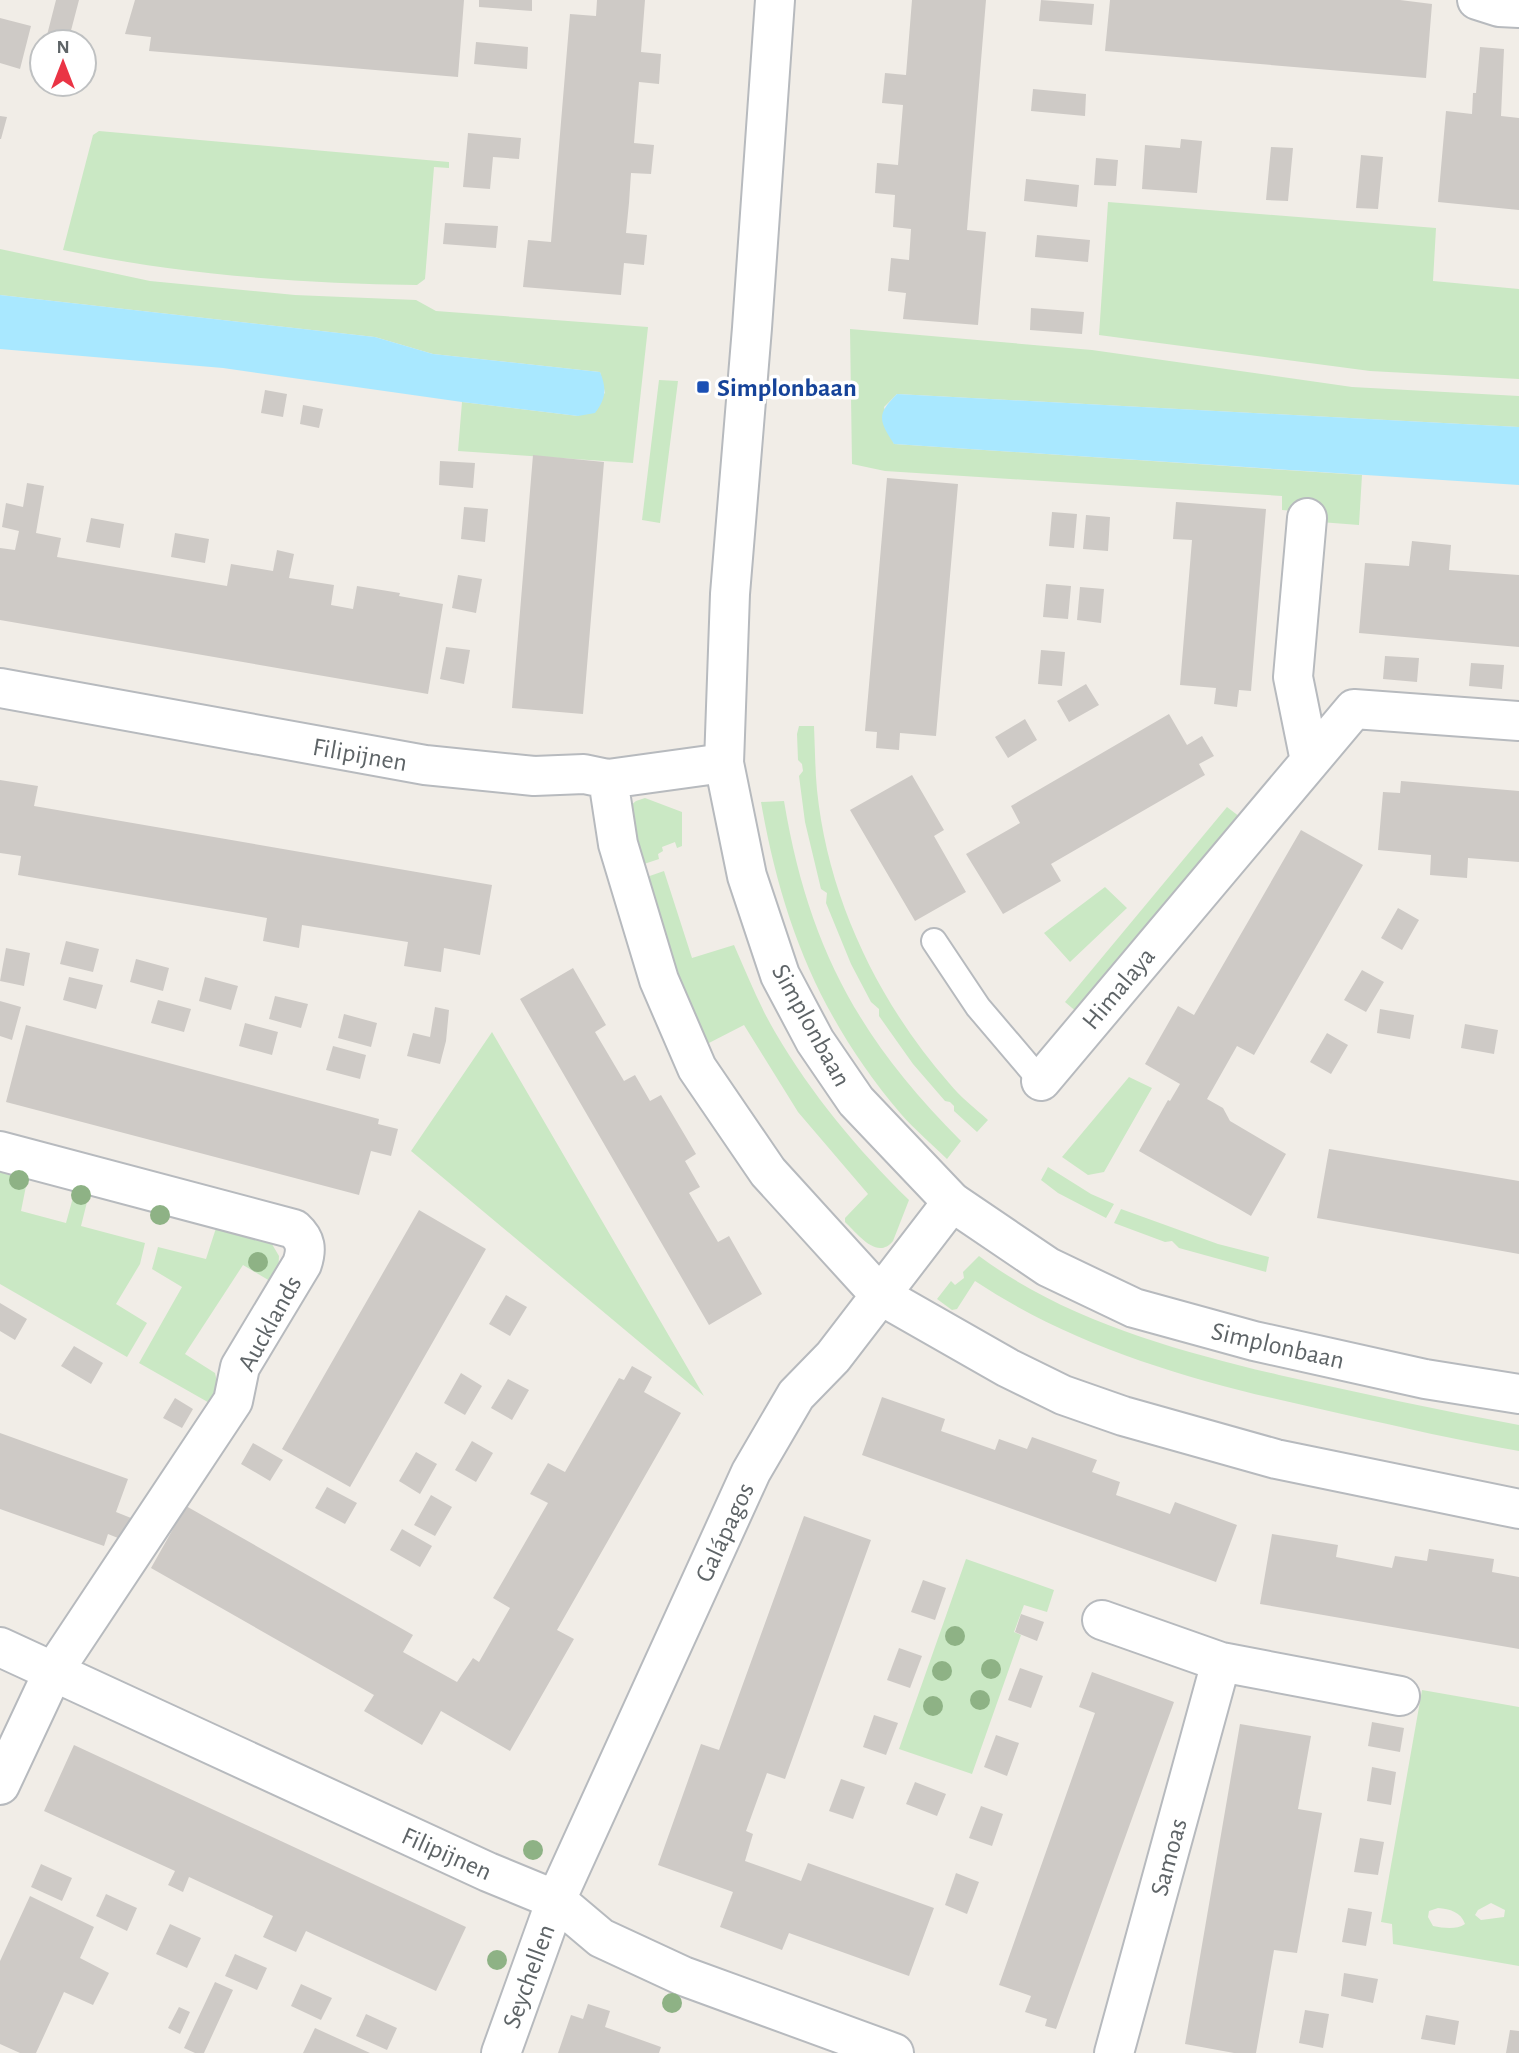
<svg xmlns="http://www.w3.org/2000/svg" width="1519" height="2053" font-family="'Alegreya Sans',sans-serif">
<rect width="100%" height="100%" fill="#f1ede7"/>
<path fill="#cae8c4" fill-rule="evenodd" d="M 99,131 L 449,162 L 449,168 L 434,167 L 425,279 L 417,285 C 297,283 181,275 63,250 L 93,135 Z
M 1108,202 L 1436,228 L 1433,281 L 1519,289 L 1519,379 L 1370,371 L 1099,335 Z
M 0,249 L 150,281 L 295,295 L 416,300 L 436,311 L 648,327 L 633,463 L 458,451 L 462,402 L 578,416 L 605,393 L 600,372 L 433,354 L 375,337 L 0,295 Z
M 850,329 L 1092,350 L 1352,387 L 1519,396 L 1519,427 L 897,394 L 884,407 L 894,444 L 1362,475 L 1359,525 L 1320,522 L 1321,513 L 1282,510 L 1282,496 L 885,471 L 852,464 Z
M 659,380 L 678,381 L 660,523 L 642,520 Z
M 799,726 L 814,726 C 815,748 815,769 817,790 C 828,898 878,1002 949,1083 C 960,1097 975,1108 988,1120 L 977,1132 L 954,1111 L 954,1106 L 950,1102 L 945,1101 L 913,1064 L 879,1016 L 879,1009 L 871,1002 L 851,964 L 826,903 L 827,893 L 821,889 L 805,822 L 799,776 L 803,771 L 802,764 L 798,760 L 797,734 Z
M 645,798 L 682,812 L 682,846 L 677,848 L 675,842 L 662,847 L 663,851 L 658,854 L 659,859 L 638,866 L 630,806 L 636,801 Z
M 784,801 C 808,945 858,1038 961,1141 L 947,1159 C 932,1144 915,1130 901,1114 C 821,1020 782,923 761,802 Z
M 1227,807 L 1240,817 L 1078,1013 L 1065,1002 Z
M 664,871 L 692,958 L 734,945 C 747,974 759,1005 775,1032 C 812,1095 857,1149 909,1200 L 893,1241 C 877,1261 857,1233 845,1222 L 845,1218 L 868,1194 L 798,1112 L 744,1025 L 707,1044 L 703,1041 L 641,879 Z
M 1105,887 L 1127,908 L 1070,962 L 1044,933 Z
M 492,1032 L 704,1396 L 411,1151 Z
M 1129,1077 L 1152,1088 L 1104,1172 L 1088,1175 L 1062,1157 Z
M 1048,1167 L 1091,1194 L 1114,1204 L 1106,1218 L 1058,1193 L 1041,1180 Z
M 0,1168 L 28,1176 L 21,1211 L 66,1223 L 75,1190 L 89,1194 L 81,1226 L 145,1243 L 140,1264 L 116,1304 L 147,1323 L 127,1357 L 0,1284 Z
M 1121,1209 L 1218,1244 L 1269,1257 L 1266,1272 L 1179,1248 L 1172,1241 L 1165,1242 L 1114,1223 Z
M 217,1225 L 269,1239 L 279,1256 L 278,1276 L 270,1281 L 243,1265 L 185,1354 L 215,1373 L 220,1395 L 213,1405 L 139,1363 L 182,1287 L 152,1269 L 158,1247 L 206,1259 Z
M 979,1256 C 1067,1321 1175,1350 1279,1375 C 1359,1393 1439,1410 1519,1425 L 1519,1451 C 1460,1441 1401,1427 1342,1414 C 1214,1386 1087,1355 975,1281 L 957,1309 L 952,1310 L 937,1299 L 951,1281 L 955,1285 L 964,1278 L 963,1272 Z
M 966,1559 L 1054,1590 L 1047,1612 L 1024,1605 L 1014,1632 L 1021,1635 L 972,1774 L 899,1749 Z
M 1422,1690 L 1519,1707 L 1519,1966 L 1393,1944 L 1392,1924 L 1381,1922 ZM 1491,1903 L 1505,1910 L 1504,1917 L 1481,1920 L 1475,1915 L 1478,1910 ZM 1438,1908 C 1450,1909 1461,1912 1465,1924 C 1456,1930 1444,1928 1433,1926 L 1428,1917 L 1429,1911 Z"/>
<path fill="#a9e8ff" d="M 0,295 L 375,337 L 433,354 L 600,372 C 607,389 606,399 595,413 L 578,416 L 462,402 L 223,368 L 0,349 Z
M 897,394 L 1519,427 L 1519,485 L 894,444 C 879,420 876,415 897,394 Z"/>
<path fill="#cecac6" d="M 56,0 L 79,0 L 68,42 L 46,39 Z
M 135,0 L 464,0 L 458,77 L 149,51 L 151,37 L 125,34 Z
M 479,0 L 532,0 L 532,11 L 479,7 Z
M 597,0 L 645,0 L 641,52 L 661,54 L 659,84 L 639,82 L 634,143 L 654,145 L 651,174 L 631,173 L 629,203 L 626,233 L 647,235 L 644,265 L 624,263 L 621,295 L 523,287 L 528,240 L 551,242 L 570,14 L 596,16 Z
M 912,0 L 986,0 L 967,230 L 986,232 L 978,325 L 903,319 L 906,293 L 888,291 L 891,258 L 909,260 L 911,229 L 893,227 L 895,195 L 875,193 L 877,163 L 898,165 L 903,105 L 882,103 L 885,73 L 906,75 Z
M 1041,0 L 1094,4 L 1092,25 L 1039,21 Z
M 1110,0 L 1400,0 L 1432,4 L 1426,78 L 1105,51 Z
M 0,18 L 31,26 L 20,69 L 0,63 Z
M 476,42 L 528,47 L 527,69 L 474,64 Z
M 1480,47 L 1504,49 L 1501,116 L 1519,118 L 1519,210 L 1438,202 L 1446,111 L 1472,114 L 1473,93 L 1476,93 Z
M 1033,89 L 1086,94 L 1085,116 L 1031,111 Z
M 0,116 L 7,117 L 1,139 L 0,139 Z
M 468,133 L 521,138 L 519,159 L 493,157 L 490,189 L 463,187 Z
M 1181,139 L 1202,141 L 1197,193 L 1142,189 L 1145,145 L 1180,148 Z
M 1271,147 L 1293,148 L 1288,201 L 1266,200 Z
M 1361,155 L 1383,157 L 1378,209 L 1356,208 Z
M 1096,158 L 1118,160 L 1116,186 L 1094,185 Z
M 1026,179 L 1079,185 L 1077,207 L 1024,201 Z
M 445,223 L 498,226 L 496,248 L 443,244 Z
M 1037,235 L 1090,240 L 1088,262 L 1035,257 Z
M 1031,308 L 1084,312 L 1082,334 L 1030,330 Z
M 265,390 L 287,394 L 283,417 L 261,413 Z
M 303,405 L 323,409 L 319,428 L 300,424 Z
M 533,455 L 604,462 L 583,714 L 512,708 Z
M 440,461 L 475,463 L 473,488 L 439,485 Z
M 887,478 L 958,484 L 936,736 L 900,733 L 899,750 L 876,748 L 877,732 L 865,731 Z
M 27,483 L 44,486 L 36,533 L 61,538 L 57,557 L 227,586 L 231,564 L 273,571 L 277,550 L 294,554 L 289,578 L 334,585 L 331,605 L 353,609 L 357,586 L 400,593 L 399,596 L 443,604 L 428,694 L 0,620 L 0,548 L 15,550 L 19,531 L 2,527 L 6,503 L 23,507 Z
M 1176,502 L 1266,509 L 1251,691 L 1239,690 L 1237,707 L 1214,704 L 1216,688 L 1180,685 L 1192,540 L 1173,539 Z
M 464,507 L 488,509 L 485,542 L 461,539 Z
M 1052,512 L 1077,514 L 1074,548 L 1049,546 Z
M 1086,515 L 1110,517 L 1108,551 L 1083,549 Z
M 91,518 L 124,524 L 120,548 L 86,542 Z
M 175,533 L 209,539 L 205,563 L 171,557 Z
M 1412,541 L 1451,545 L 1449,570 L 1519,575 L 1519,647 L 1359,633 L 1365,563 L 1409,566 Z
M 458,575 L 482,579 L 476,613 L 452,608 Z
M 1046,584 L 1071,586 L 1068,619 L 1043,617 Z
M 1080,587 L 1104,589 L 1101,623 L 1077,620 Z
M 446,647 L 470,650 L 464,684 L 440,679 Z
M 1041,650 L 1065,652 L 1062,686 L 1038,684 Z
M 1385,656 L 1419,658 L 1417,682 L 1383,679 Z
M 1471,663 L 1504,665 L 1502,689 L 1469,686 Z
M 1086,684 L 1099,705 L 1069,722 L 1057,701 Z
M 1169,714 L 1187,745 L 1202,736 L 1214,756 L 1199,764 L 1205,775 L 1051,864 L 1061,881 L 1003,914 L 966,854 L 1020,823 L 1011,806 Z
M 1025,719 L 1037,740 L 1008,758 L 995,737 Z
M 912,775 L 944,830 L 934,836 L 966,892 L 915,921 L 850,810 Z
M 0,780 L 38,786 L 34,806 L 492,885 L 480,955 L 444,948 L 441,972 L 404,966 L 408,942 L 302,925 L 299,948 L 263,941 L 267,918 L 18,875 L 21,856 L 0,853 Z
M 1401,781 L 1519,791 L 1519,862 L 1468,858 L 1467,878 L 1430,875 L 1431,855 L 1378,850 L 1383,792 L 1400,793 Z
M 1301,830 L 1363,865 L 1254,1055 L 1237,1046 L 1207,1099 L 1223,1108 L 1230,1121 L 1286,1154 L 1251,1216 L 1139,1151 L 1168,1100 L 1170,1101 L 1180,1084 L 1145,1064 L 1178,1006 L 1194,1015 Z
M 1398,908 L 1419,920 L 1402,950 L 1381,938 Z
M 66,941 L 99,949 L 93,972 L 60,964 Z
M 6,948 L 30,953 L 24,986 L 0,981 Z
M 136,959 L 169,968 L 163,991 L 130,982 Z
M 573,968 L 606,1025 L 595,1032 L 624,1081 L 635,1075 L 650,1101 L 661,1095 L 696,1154 L 685,1161 L 700,1187 L 689,1193 L 718,1242 L 729,1236 L 762,1294 L 709,1325 L 520,999 Z
M 1362,970 L 1384,982 L 1366,1012 L 1344,1000 Z
M 69,977 L 103,985 L 96,1009 L 63,1000 Z
M 205,977 L 238,986 L 231,1010 L 199,1001 Z
M 275,996 L 308,1004 L 301,1028 L 269,1019 Z
M 158,1000 L 191,1009 L 184,1032 L 151,1023 Z
M 0,1001 L 21,1007 L 12,1040 L 0,1036 Z
M 435,1007 L 449,1010 L 446,1041 L 440,1064 L 407,1056 L 413,1033 L 430,1037 Z
M 1380,1009 L 1414,1015 L 1410,1039 L 1377,1033 Z
M 344,1014 L 377,1023 L 371,1047 L 338,1038 Z
M 245,1023 L 278,1032 L 272,1055 L 239,1046 Z
M 1465,1024 L 1498,1030 L 1494,1054 L 1461,1048 Z
M 26,1025 L 379,1119 L 378,1124 L 398,1129 L 391,1156 L 371,1151 L 359,1195 L 6,1102 Z
M 1327,1033 L 1348,1045 L 1331,1074 L 1310,1062 Z
M 333,1046 L 366,1055 L 360,1079 L 326,1070 Z
M 1329,1149 L 1519,1181 L 1519,1254 L 1317,1218 Z
M 419,1210 L 486,1249 L 350,1487 L 282,1449 Z
M 506,1295 L 527,1307 L 510,1336 L 489,1324 Z
M 0,1303 L 27,1319 L 15,1340 L 0,1331 Z
M 74,1346 L 103,1363 L 91,1384 L 61,1366 Z
M 632,1366 L 652,1377 L 644,1392 L 681,1413 L 557,1630 L 574,1639 L 510,1751 L 441,1711 L 422,1745 L 364,1711 L 374,1695 L 151,1568 L 186,1506 L 413,1635 L 403,1652 L 457,1682 L 473,1658 L 479,1662 L 510,1608 L 493,1598 L 548,1503 L 530,1494 L 548,1463 L 565,1472 L 619,1378 L 624,1380 Z
M 461,1373 L 482,1386 L 465,1415 L 444,1403 Z
M 508,1379 L 529,1390 L 512,1420 L 491,1408 Z
M 882,1397 L 945,1419 L 941,1431 L 995,1450 L 999,1439 L 1027,1449 L 1032,1437 L 1097,1460 L 1092,1472 L 1120,1482 L 1116,1495 L 1170,1514 L 1175,1502 L 1237,1525 L 1216,1582 L 862,1455 Z
M 175,1398 L 193,1409 L 182,1428 L 163,1418 Z
M 0,1433 L 128,1479 L 116,1512 L 131,1518 L 123,1540 L 108,1534 L 104,1546 L 0,1509 Z
M 472,1441 L 493,1453 L 476,1482 L 455,1470 Z
M 253,1443 L 283,1460 L 270,1481 L 241,1464 Z
M 416,1452 L 437,1464 L 420,1494 L 399,1481 Z
M 327,1487 L 357,1503 L 345,1524 L 315,1508 Z
M 431,1495 L 452,1507 L 435,1536 L 414,1525 Z
M 804,1516 L 871,1540 L 785,1779 L 767,1773 L 746,1831 L 753,1834 L 745,1861 L 801,1881 L 808,1863 L 934,1908 L 909,1976 L 789,1933 L 782,1950 L 720,1927 L 733,1892 L 658,1865 L 701,1744 L 719,1750 Z
M 402,1529 L 432,1546 L 420,1567 L 390,1550 Z
M 1272,1534 L 1338,1545 L 1336,1557 L 1392,1568 L 1395,1556 L 1427,1561 L 1429,1549 L 1494,1559 L 1492,1572 L 1519,1577 L 1519,1649 L 1260,1604 Z
M 923,1580 L 946,1588 L 935,1620 L 911,1612 Z
M 1021,1614 L 1044,1622 L 1037,1641 L 1015,1632 Z
M 899,1648 L 922,1656 L 910,1688 L 887,1680 Z
M 1020,1668 L 1043,1676 L 1031,1708 L 1008,1700 Z
M 1092,1672 L 1174,1702 L 1056,2029 L 1045,2026 L 1047,2019 L 1025,2012 L 1031,1996 L 999,1985 L 1095,1713 L 1079,1707 Z
M 874,1715 L 898,1723 L 886,1755 L 863,1747 Z
M 1372,1722 L 1404,1728 L 1400,1752 L 1368,1746 Z
M 1240,1724 L 1311,1736 L 1298,1809 L 1322,1813 L 1297,1953 L 1274,1950 L 1256,2053 L 1234,2053 L 1185,2044 Z
M 996,1735 L 1019,1743 L 1007,1776 L 984,1767 Z
M 74,1745 L 466,1927 L 436,1991 L 306,1931 L 296,1952 L 263,1937 L 273,1916 L 189,1877 L 183,1892 L 168,1885 L 175,1871 L 44,1811 Z
M 1372,1767 L 1396,1772 L 1391,1805 L 1367,1801 Z
M 841,1779 L 865,1787 L 853,1819 L 829,1811 Z
M 915,1782 L 946,1794 L 937,1816 L 906,1804 Z
M 981,1806 L 1003,1814 L 992,1846 L 969,1838 Z
M 1360,1838 L 1384,1842 L 1378,1875 L 1354,1872 Z
M 41,1864 L 72,1878 L 62,1901 L 31,1887 Z
M 956,1873 L 979,1882 L 967,1914 L 945,1905 Z
M 106,1894 L 137,1908 L 127,1931 L 96,1916 Z
M 30,1896 L 94,1927 L 80,1958 L 109,1973 L 93,2005 L 64,1992 L 36,2053 L 20,2053 L 0,2044 L 0,1961 Z
M 1348,1908 L 1372,1912 L 1366,1946 L 1342,1942 Z
M 170,1924 L 201,1938 L 187,1968 L 156,1954 Z
M 235,1954 L 267,1968 L 257,1990 L 225,1976 Z
M 1344,1973 L 1378,1979 L 1373,2003 L 1341,1996 Z
M 215,1982 L 233,1990 L 204,2053 L 195,2053 L 184,2048 Z
M 301,1984 L 332,1998 L 321,2020 L 291,2006 Z
M 588,2004 L 610,2011 L 605,2027 L 661,2047 L 659,2053 L 558,2053 L 571,2015 L 583,2019 Z
M 179,2007 L 190,2012 L 180,2034 L 168,2028 Z
M 1305,2010 L 1329,2014 L 1323,2048 L 1299,2043 Z
M 366,2014 L 397,2028 L 387,2050 L 356,2036 Z
M 1426,2015 L 1459,2021 L 1455,2045 L 1421,2039 Z
M 315,2028 L 370,2053 L 303,2053 Z
M 1510,2030 L 1519,2031 L 1519,2053 L 1506,2053 Z"/>
<g fill="none" stroke-linecap="round" stroke-linejoin="round">
<g stroke="#b7babe" stroke-width="28">
<path id="service" d="M 934,941 L 978,1007 L 1041,1081"/>
</g>
<g stroke="#b7babe" stroke-width="42">
<path id="minor" d="M 1477,0 L 1499,7 L 1519,8
M 1307,518 L 1293,677 L 1310,761
M 0,688 L 425,765 L 534,776 L 584,774 L 608,779 L 724,763
M 608,779 L 618,844 L 659,980 L 697,1068 L 768,1172 L 880,1295 L 1008,1368 L 1063,1395 L 1123,1416 L 1276,1459 L 1519,1509
M 1041,1081 L 1354,709 L 1519,721
M 0,1151 L 294,1229 C 306,1240 307,1249 302,1264 L 240,1367 L 233,1401 L 53,1672 L 0,1785
M 1102,1620 L 1221,1662 L 1400,1696
M 0,1647 L 488,1872 L 556,1900 L 601,1938 L 683,1976 L 894,2053
M 501,2053 L 556,1900 L 751,1472 L 796,1395 L 833,1357 L 952,1202
M 1114,2053 L 1221,1662"/>
</g>
<g stroke="#b7babe" stroke-width="42">
<path id="tertiary" d="M 775,0 L 752,328 L 730,594 L 724,763 L 747,876 L 780,975 L 815,1041 L 856,1101 L 952,1202 L 1048,1267 L 1134,1308 L 1254,1341 L 1425,1379 L 1519,1394"/>
</g>
<use href="#service" stroke="#fff" stroke-width="24"/>
<use href="#minor" stroke="#fff" stroke-width="38"/>
<use href="#tertiary" stroke="#fff" stroke-width="38"/>
</g>
<g fill="#8eb285">
<circle cx="19" cy="1180" r="10"/>
<circle cx="81" cy="1195" r="10"/>
<circle cx="160" cy="1215" r="10"/>
<circle cx="258" cy="1262" r="10"/>
<circle cx="955" cy="1636" r="10"/>
<circle cx="991" cy="1669" r="10"/>
<circle cx="942" cy="1671" r="10"/>
<circle cx="980" cy="1700" r="10"/>
<circle cx="933" cy="1706" r="10"/>
<circle cx="533" cy="1850" r="10"/>
<circle cx="497" cy="1960" r="10"/>
<circle cx="672" cy="2003" r="10"/>
</g>
<rect fill="#1a4fb4" stroke="#fff" stroke-width="2.5" x="696" y="380" width="14" height="14" rx="3.5"/>
<g text-anchor="middle" stroke-width="7" stroke-linejoin="round" paint-order="stroke">
<g font-size="26" font-weight="bold" fill="#164399" stroke="#fff" text-anchor="start">
<text x="717" y="396">Simplonbaan</text>
</g>
<g font-size="26" fill="#5e6467" stroke="#fff">
<text transform="translate(360 754) rotate(10)" y="9">Filipijnen</text>
<text transform="translate(1118 988) rotate(-50)" y="9">Himalaya</text>
<text transform="translate(812 1025) rotate(61)" y="9">Simplonbaan</text>
<text transform="translate(269 1323) rotate(-61)" y="9">Aucklands</text>
<text transform="translate(1278 1345) rotate(13)" y="9">Simplonbaan</text>
<text transform="translate(724 1532) rotate(-65)" y="9">Galápagos</text>
<text transform="translate(447 1853) rotate(24)" y="9">Filipijnen</text>
<text transform="translate(1168 1857) rotate(-75)" y="9">Samoas</text>
<text transform="translate(528 1976) rotate(-70)" y="9">Seychellen</text>
</g>
</g>
<g transform="translate(63 63)"><circle r="33" fill="#ffffff" stroke="#bfc1c2" stroke-width="2"/>
<path d="M0-5L12 26L0 18L-12 26Z" fill="#ea3445"/>
<text y="-10" font-size="19" font-weight="bold" text-anchor="middle" fill="#5e6467">N</text>
</g>
</svg>
